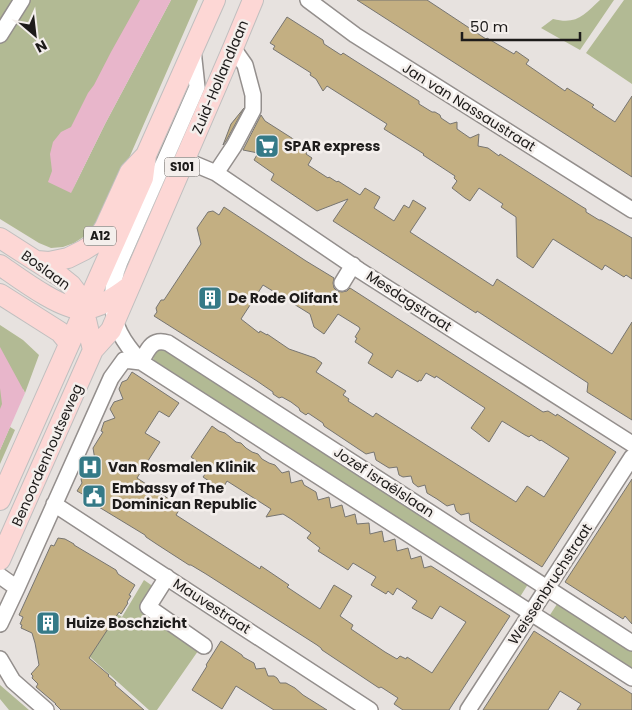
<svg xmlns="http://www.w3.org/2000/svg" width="632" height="710" font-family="Poppins,sans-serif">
<rect width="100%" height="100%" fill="#e7e2df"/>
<path fill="#b2ba94" d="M 0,0 L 155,0 L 71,193 L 105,124 L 171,0 L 198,0 L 109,204 L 91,232 L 74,243 L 63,247 L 51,248 L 39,243 L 0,219 Z
M 600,0 L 614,0 L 580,50 L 541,28 L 553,19 C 577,25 584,15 600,0 Z
M 624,0 L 632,0 L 632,84 L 586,53 Z
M 0,325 L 23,340 L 39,355 L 25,393 L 23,389 L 0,434 Z
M 163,348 L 530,581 L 518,600 L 155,364 L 153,358 C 156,353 158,349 163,348 Z
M 10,427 L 15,430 L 0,464 L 0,450 Z
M 144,580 L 154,587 L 140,611 L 198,651 L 157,710 L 149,710 L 90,657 L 82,623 L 93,598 L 122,617 Z
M 559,601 L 632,648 L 632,672 L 548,618 Z
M 0,685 L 29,710 L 9,710 L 0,699 Z"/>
<path fill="#e8b6cb" d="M 140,0 L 171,0 L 105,124 L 71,193 L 48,182 L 52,171 L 50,154 L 53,142 L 61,132 L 71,127 L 88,93 L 94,85 L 111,52 Z
M 0,347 L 25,393 L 0,450 L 0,409 L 2,404 L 0,388 Z"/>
<path fill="#c3af82" stroke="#777571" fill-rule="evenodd" d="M 357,0 L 427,0 L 486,39 L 487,38 L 514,54 L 516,51 L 529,60 L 526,64 L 565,91 L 567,88 L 594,105 L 592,107 L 615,122 L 632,96 L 632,177 Z
M 287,17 L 323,40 L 324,44 L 341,55 L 343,53 L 357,62 L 419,101 L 419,104 L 432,112 L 435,112 L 440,115 L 441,118 L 450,124 L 457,122 L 457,129 L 470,138 L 479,134 L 478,146 L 488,148 L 499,156 L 500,154 L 581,206 L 586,209 L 586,212 L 599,220 L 601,220 L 632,238 L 632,279 L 626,275 L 624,277 L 605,265 L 602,270 L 553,239 L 533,268 L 517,257 L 516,217 L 501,207 L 503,204 L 479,188 L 470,201 L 465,198 L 452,188 L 457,181 L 454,178 L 455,176 L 423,155 L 424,154 L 384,129 L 387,124 L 327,86 L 323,91 L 316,79 L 310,75 L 311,73 L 273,49 L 275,46 L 270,43 Z
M 244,108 L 226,141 L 223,145 L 231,124 Z
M 261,115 L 265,121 L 309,149 L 306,154 L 312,158 L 308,165 L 328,178 L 329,177 L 337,182 L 338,181 L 360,195 L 365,188 L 380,197 L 374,208 L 394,221 L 404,205 L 409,208 L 413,200 L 426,208 L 410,232 L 493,286 L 497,279 L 612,354 L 632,322 L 632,420 L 587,392 L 588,383 L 477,311 L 476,313 L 333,221 L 348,199 L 317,211 L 271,180 L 274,174 L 254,160 L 258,153 L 243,150 Z
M 224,207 L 306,261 L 334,278 L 333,283 L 334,288 L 337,291 L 342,292 L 347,291 L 350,288 L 543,412 L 548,411 L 556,416 L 557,414 L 616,452 L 542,567 L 470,521 L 469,513 L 461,515 L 456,511 L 454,504 L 447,506 L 437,499 L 427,493 L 425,485 L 418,487 L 413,483 L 411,476 L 403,477 L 399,475 L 397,467 L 389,468 L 376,460 L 374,452 L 366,454 L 324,426 L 323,423 L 308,413 L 306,415 L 300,411 L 299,408 L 291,402 L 282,397 L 279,398 L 273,394 L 273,392 L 257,381 L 154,316 L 157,312 L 156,308 L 161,300 L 164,300 L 201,244 L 197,228 L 208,212 L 213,211 L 219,215 ZM 263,285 L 310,314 L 314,327 L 324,334 L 338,314 L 359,327 L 360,329 L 355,337 L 357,338 L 355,342 L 373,354 L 368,363 L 392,378 L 397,370 L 418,382 L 419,380 L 421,381 L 426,373 L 435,378 L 436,376 L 485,408 L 471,428 L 489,442 L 502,421 L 525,435 L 529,437 L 531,435 L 540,441 L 541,440 L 569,458 L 544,497 L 527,486 L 516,502 L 390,422 L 376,413 L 373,417 L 348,401 L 349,399 L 343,395 L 346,391 L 316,372 L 322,363 L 315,358 L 289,349 L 267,334 L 267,335 L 260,331 L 259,333 L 241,319 Z
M 132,372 L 179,403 L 169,417 L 159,411 L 145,433 L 160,442 L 137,478 L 181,507 L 176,515 L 260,569 L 261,566 L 289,585 L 287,587 L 320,609 L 334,585 L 352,596 L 340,616 L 353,625 L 351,629 L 385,652 L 397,659 L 400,656 L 406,659 L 407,657 L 432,673 L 466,622 L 440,606 L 432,619 L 412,608 L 417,601 L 397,588 L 393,595 L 388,591 L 386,594 L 371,585 L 376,577 L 353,563 L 348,570 L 318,551 L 320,548 L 307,538 L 311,533 L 291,519 L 283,514 L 266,517 L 271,509 L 227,481 L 222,490 L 203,477 L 208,470 L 191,457 L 212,426 L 219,431 L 225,433 L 236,442 L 241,443 L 246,448 L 252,452 L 258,454 L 262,459 L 269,463 L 275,465 L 282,473 L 289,471 L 291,483 L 302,480 L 304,485 L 316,492 L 318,500 L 329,497 L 331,508 L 342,505 L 345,517 L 355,514 L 357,524 L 369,523 L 370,534 L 382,531 L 384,542 L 395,539 L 397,551 L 408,548 L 411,559 L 421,556 L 424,568 L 431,566 L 510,616 L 449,710 L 403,710 L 394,704 L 398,698 L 381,687 L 379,688 L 322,650 L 321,648 L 317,645 L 206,574 L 191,565 L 189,565 L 158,545 L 146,537 L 145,535 L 84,498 L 84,495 L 77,491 L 82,483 L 81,479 L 85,472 L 84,468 L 88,462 L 95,460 L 93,448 L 103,432 L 101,431 L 104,422 L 115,418 L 110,409 L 114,402 L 123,399 L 119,389 L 122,382 L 127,380 Z
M 632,479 L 632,624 L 625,616 L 623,619 L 565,582 Z
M 58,538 L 65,539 L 74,544 L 74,545 L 116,570 L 118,574 L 135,585 L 129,595 L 131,596 L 127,602 L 128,603 L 121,614 L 119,612 L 89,658 L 109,675 L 108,676 L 116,683 L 115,685 L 144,710 L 61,710 L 55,704 L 56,704 L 36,687 L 38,684 L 32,678 L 33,676 L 31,674 L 39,665 L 35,643 L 32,633 L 21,628 L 22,625 L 20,624 L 23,617 L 19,615 L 51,545 L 54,546 Z
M 534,631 L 632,694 L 632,710 L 577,710 L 581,704 L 560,691 L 548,710 L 483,710 Z
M 221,641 L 242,655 L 243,657 L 254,663 L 256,669 L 265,668 L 268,676 L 274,676 L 277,678 L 280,683 L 286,683 L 295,688 L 303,695 L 327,710 L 274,710 L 236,686 L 222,709 L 192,690 L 207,666 L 206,665 Z"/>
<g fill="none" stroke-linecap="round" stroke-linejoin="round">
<g stroke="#948f8d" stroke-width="18">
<path id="minor" d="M 308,0 L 355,35 L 632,210
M 0,35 L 22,0
M 193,50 L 197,87 L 120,262 C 111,283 109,312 120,333 C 125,343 133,353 141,362 L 632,678
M 185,160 L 216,173 L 359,270 L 632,444
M 216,173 L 234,146 L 253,110 L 253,95 L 245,65 L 233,48
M 342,283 L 353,265
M 141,362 C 148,349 152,338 168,343 L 632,643
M 54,504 L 370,710
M 0,576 L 17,588
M 167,577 L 148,607 L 204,646
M 0,624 L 17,588 L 111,378 L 124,360 L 141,362
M 0,659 L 13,681 L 46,710
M 468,710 L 632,457"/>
</g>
<g stroke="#c0bfbf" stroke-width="22">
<path id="major" d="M 0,238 L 61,277 L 71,285 L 77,293 L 83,307 L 93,350
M 37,261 L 49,262 L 68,258 L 84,250 L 95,243 L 105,227 L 130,172 L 146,155
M 0,265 C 19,278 60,309 82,309 C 99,309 117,296 130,286
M 0,294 L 60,332 L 69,343
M 0,500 L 143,178 L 146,155 L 215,0
M 0,560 L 93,350 L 111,330 L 233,48 L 253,0"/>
</g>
<use href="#minor" stroke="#fff" stroke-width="15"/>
<use href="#major" stroke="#fdd7d5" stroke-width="20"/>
</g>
<defs>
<g id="supermarket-square" transform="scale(1.25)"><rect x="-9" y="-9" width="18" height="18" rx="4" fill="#357a87" stroke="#f4efec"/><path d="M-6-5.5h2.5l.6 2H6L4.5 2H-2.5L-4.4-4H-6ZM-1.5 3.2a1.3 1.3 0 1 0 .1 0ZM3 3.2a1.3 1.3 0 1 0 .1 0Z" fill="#fff"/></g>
<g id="building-square" transform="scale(1.25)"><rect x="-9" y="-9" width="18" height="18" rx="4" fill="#357a87" stroke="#f4efec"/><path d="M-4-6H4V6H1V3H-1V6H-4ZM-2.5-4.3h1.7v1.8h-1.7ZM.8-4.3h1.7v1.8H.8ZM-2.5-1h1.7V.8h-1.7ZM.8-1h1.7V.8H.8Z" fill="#fff"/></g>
<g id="hospital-square" transform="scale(1.25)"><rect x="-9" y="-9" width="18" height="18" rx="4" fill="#357a87" stroke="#f4efec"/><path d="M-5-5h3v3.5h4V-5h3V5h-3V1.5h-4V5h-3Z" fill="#fff"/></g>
<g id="civic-square" transform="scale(1.25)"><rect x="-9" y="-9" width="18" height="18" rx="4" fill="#357a87" stroke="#f4efec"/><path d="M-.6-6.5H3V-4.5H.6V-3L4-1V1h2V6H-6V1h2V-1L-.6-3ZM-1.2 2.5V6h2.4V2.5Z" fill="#fff"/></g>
</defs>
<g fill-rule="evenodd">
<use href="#supermarket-square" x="267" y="146"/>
<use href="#building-square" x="210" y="298"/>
<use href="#hospital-square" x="90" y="467"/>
<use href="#civic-square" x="94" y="496"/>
<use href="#building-square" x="48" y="623"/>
</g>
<g text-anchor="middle" stroke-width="5" stroke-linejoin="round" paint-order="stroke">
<g fill="#f4efec" stroke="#5e5b59" stroke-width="1">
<rect x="164.5" y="157.5" width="35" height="19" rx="4"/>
<rect x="84" y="226.5" width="32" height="19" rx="4"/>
</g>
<g font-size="12" font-weight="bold" fill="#1d1b1a">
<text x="182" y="171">S101</text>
<text x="100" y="240">A12</text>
</g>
<g font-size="14" fill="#1d1b1a" stroke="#f4efec">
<text transform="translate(220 77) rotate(-67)" y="5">Zuid-Hollandlaan</text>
<text transform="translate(469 107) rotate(32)" y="5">Jan van Nassaustraat</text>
<text transform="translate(46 270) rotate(36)" y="5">Boslaan</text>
<text transform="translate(409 301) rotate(33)" y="5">Mesdagstraat</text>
<text transform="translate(47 455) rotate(-66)" y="5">Benoordenhoutseweg</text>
<text transform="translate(384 482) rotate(33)" y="5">Jozef Israëlslaan</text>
<text transform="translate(550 584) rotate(-57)" y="5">Weissenbruchstraat</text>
<text transform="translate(212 606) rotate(33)" y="5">Mauvestraat</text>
</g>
<g font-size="14" font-weight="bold" fill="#1d1b1a" stroke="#f4efec" text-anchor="start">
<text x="284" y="151">SPAR express</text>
<text x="228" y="303">De Rode Olifant</text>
<text x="108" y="472">Van Rosmalen Klinik</text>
<text x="112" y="493">Embassy of The<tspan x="112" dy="16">Dominican Republic</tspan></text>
<text x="66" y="628">Huize Boschzicht</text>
</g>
</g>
<g transform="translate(35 35) rotate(152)" stroke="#f4efec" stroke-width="4" paint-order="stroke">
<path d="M0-4L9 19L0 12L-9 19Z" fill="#1d1b1a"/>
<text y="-8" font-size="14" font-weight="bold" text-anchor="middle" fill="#1d1b1a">N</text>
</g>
<path d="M462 32v8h118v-8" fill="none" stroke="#1d1b1a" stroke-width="2.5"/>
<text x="470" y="32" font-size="15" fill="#1d1b1a" stroke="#f4efec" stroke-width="4" paint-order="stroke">50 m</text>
</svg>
